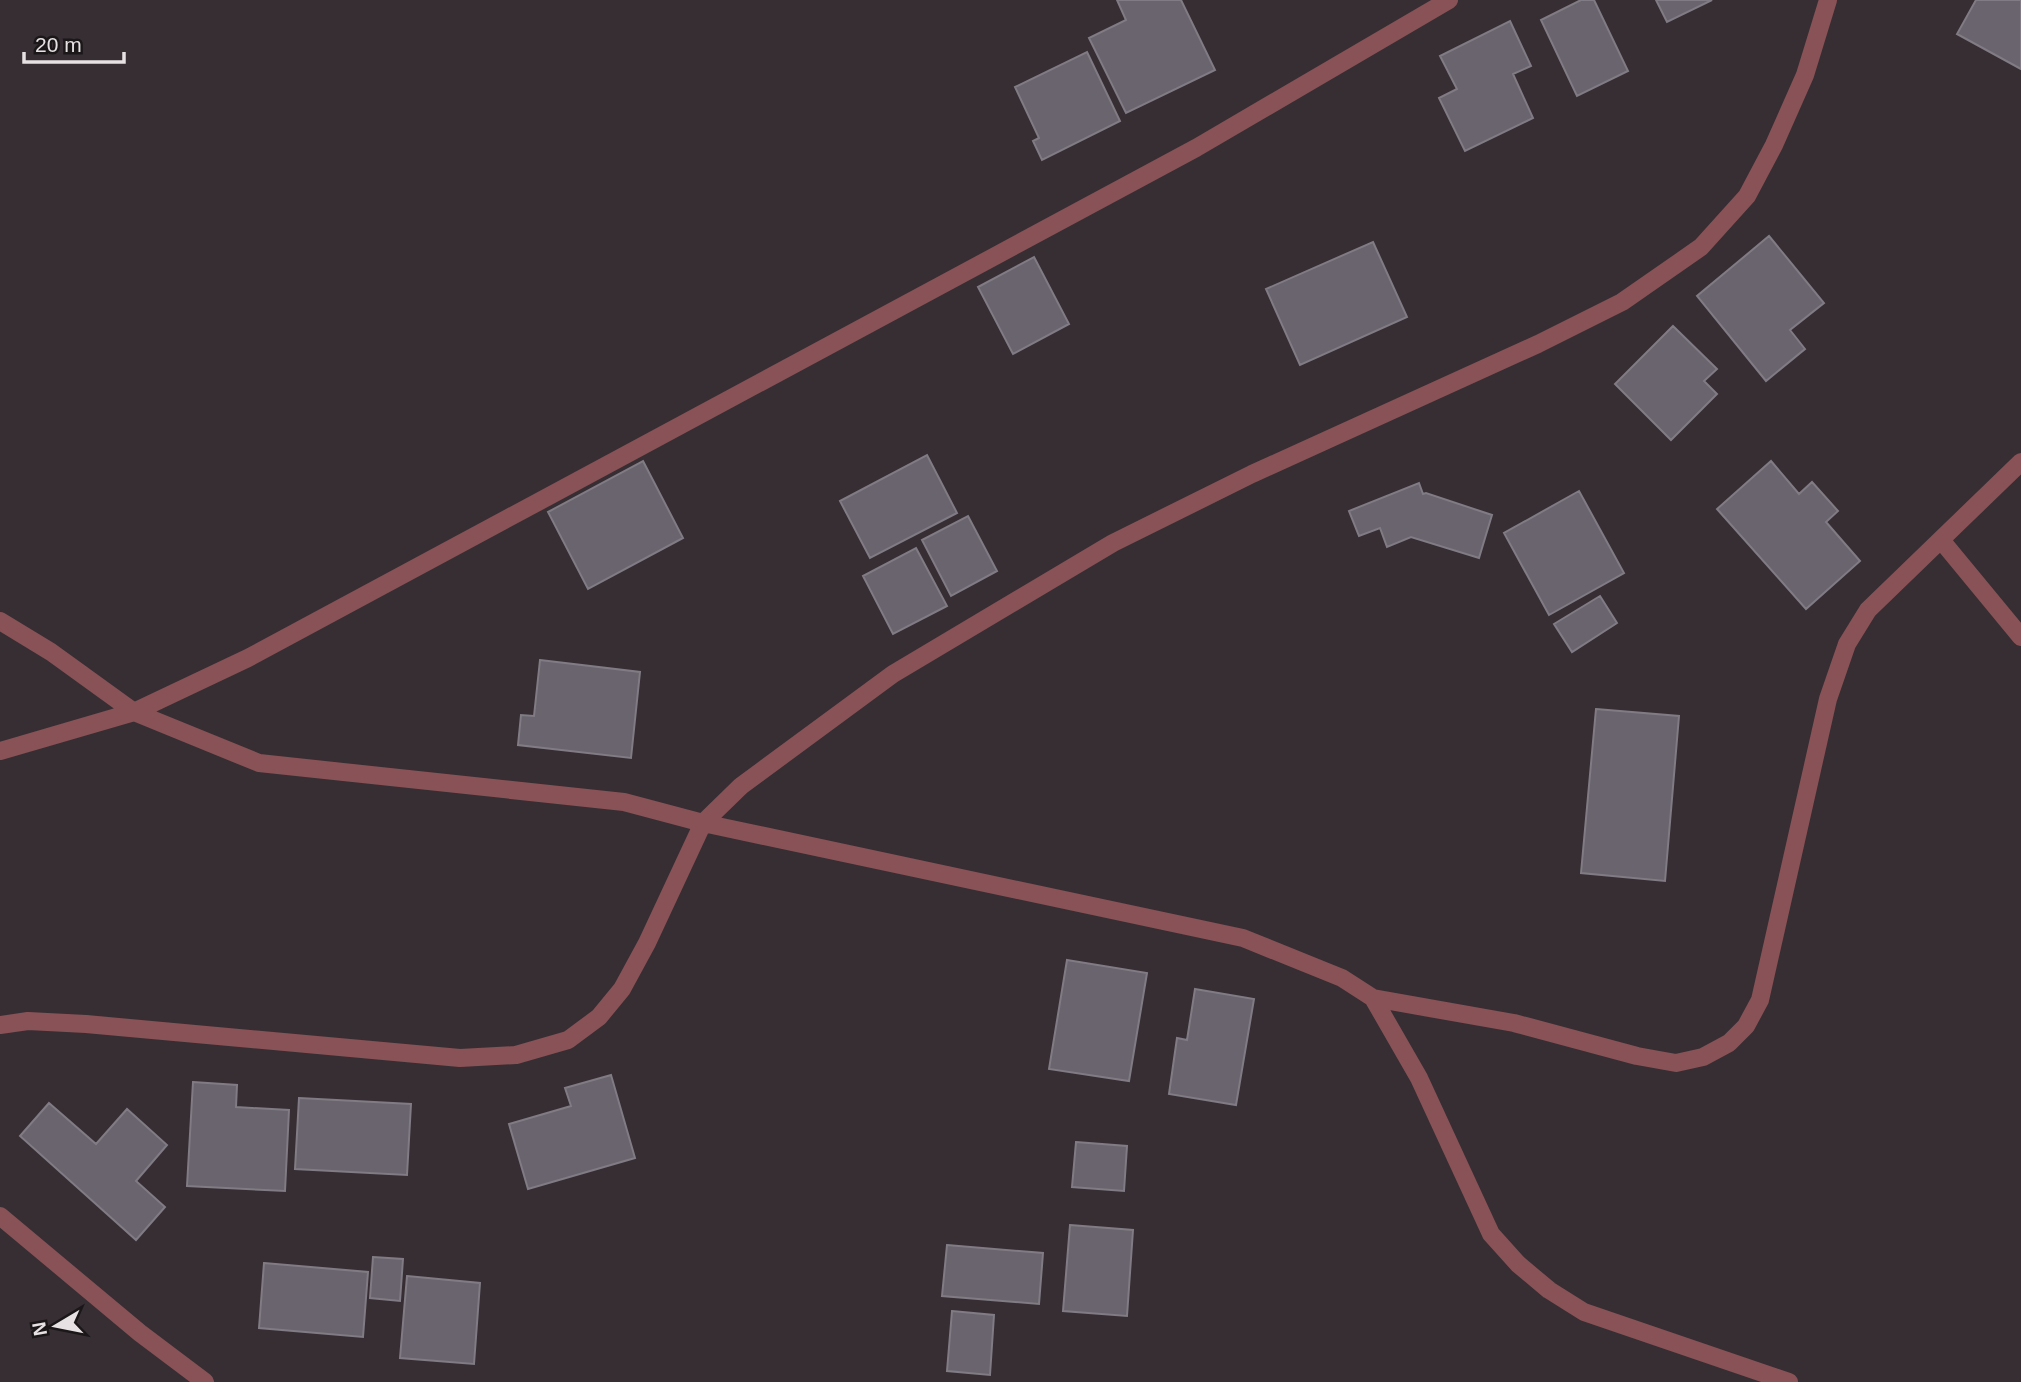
<svg xmlns="http://www.w3.org/2000/svg" width="2021" height="1382" font-family="Helvetica,sans-serif">
<rect width="100%" height="100%" fill="#362e33"/>
<path fill="#69646d" stroke="#807b84" stroke-width="2" d="M 1117,0 L 1181,0 L 1215,70 L 1126,113 L 1089,38 L 1126,20 Z
M 1581,0 L 1594,0 L 1628,71 L 1577,96 L 1541,20 Z
M 1656,0 L 1712,0 L 1667,22 Z
M 1976,0 L 2021,0 L 2021,69 L 1957,34 Z
M 1510,21 L 1531,66 L 1513,74 L 1533,118 L 1465,151 L 1439,98 L 1457,89 L 1440,56 Z
M 1087,52 L 1120,121 L 1042,160 L 1033,141 L 1039,138 L 1015,87 Z
M 1769,236 L 1824,303 L 1790,330 L 1805,349 L 1766,381 L 1697,296 Z
M 1373,242 L 1407,317 L 1300,365 L 1266,289 Z
M 1034,257 L 1069,324 L 1013,354 L 978,287 Z
M 1673,326 L 1717,369 L 1704,381 L 1717,394 L 1671,440 L 1615,384 Z
M 927,455 L 957,513 L 870,558 L 840,501 Z
M 643,461 L 683,538 L 588,589 L 548,512 Z
M 1771,461 L 1799,494 L 1812,482 L 1838,511 L 1826,522 L 1860,561 L 1806,609 L 1717,509 Z
M 1419,483 L 1423,494 L 1426,493 L 1492,515 L 1479,558 L 1411,537 L 1387,547 L 1380,528 L 1359,536 L 1349,511 Z
M 1579,491 L 1624,573 L 1549,615 L 1504,533 Z
M 968,516 L 997,571 L 951,596 L 922,540 Z
M 916,548 L 947,606 L 893,634 L 863,576 Z
M 1600,596 L 1617,623 L 1572,652 L 1554,624 Z
M 540,660 L 640,672 L 631,758 L 518,745 L 521,715 L 534,716 Z
M 1596,709 L 1679,716 L 1665,881 L 1581,873 Z
M 1067,960 L 1147,973 L 1129,1081 L 1049,1069 Z
M 1195,989 L 1254,999 L 1236,1105 L 1169,1094 L 1177,1038 L 1187,1040 Z
M 611,1075 L 635,1158 L 528,1189 L 509,1124 L 571,1106 L 565,1088 Z
M 193,1082 L 237,1085 L 236,1107 L 289,1110 L 285,1191 L 187,1186 Z
M 299,1098 L 411,1104 L 407,1175 L 295,1169 Z
M 49,1103 L 96,1144 L 127,1109 L 167,1145 L 136,1181 L 165,1207 L 136,1240 L 20,1136 Z
M 1076,1142 L 1127,1146 L 1124,1191 L 1072,1187 Z
M 1070,1225 L 1133,1230 L 1127,1316 L 1063,1311 Z
M 947,1245 L 1043,1253 L 1039,1304 L 942,1296 Z
M 373,1257 L 403,1259 L 400,1301 L 370,1298 Z
M 264,1263 L 368,1272 L 363,1337 L 259,1328 Z
M 407,1276 L 480,1283 L 474,1364 L 400,1358 Z
M 952,1311 L 994,1315 L 990,1375 L 947,1371 Z"/>
<g fill="none" stroke-linecap="round" stroke-linejoin="round">
<path stroke="#885257" stroke-width="18" d="M 1941,540 L 2021,637
M 0,621 L 51,652 L 134,712 L 259,763 L 624,802 L 703,823 L 1243,938 L 1342,978 L 1373,998 L 1514,1023 L 1637,1056 L 1676,1063 L 1703,1057 L 1729,1043 L 1746,1026 L 1760,1000 L 1828,699 L 1847,644 L 1868,610 L 2021,462
M 0,751 L 134,712 L 248,658 L 1196,148 L 1449,0
M 1373,998 L 1419,1078 L 1491,1234 L 1518,1264 L 1549,1290 L 1584,1312 L 1789,1382
M 0,1025 L 28,1021 L 86,1024 L 460,1058 L 516,1055 L 568,1040 L 599,1017 L 622,989 L 647,943 L 703,823 L 741,786 L 893,674 L 1113,543 L 1252,474 L 1538,344 L 1622,302 L 1701,247 L 1747,196 L 1774,145 L 1805,75 L 1828,0
M 0,1216 L 140,1333 L 205,1382"/>
</g>
<g transform="translate(56 1326) rotate(260)" stroke="#1b1719" stroke-width="5" paint-order="stroke">
<path d="M0-5L12 26L0 18L-12 26Z" fill="#e7e1e4"/>
<text y="-10" font-size="19" font-weight="bold" text-anchor="middle" fill="#e7e1e4">N</text>
</g>
<path d="M24 52v10h100v-10" fill="none" stroke="#e7e1e4" stroke-width="3.5"/>
<text x="35" y="52" font-size="21" fill="#e7e1e4" stroke="#1b1719" stroke-width="5" paint-order="stroke">20 m</text>
</svg>
